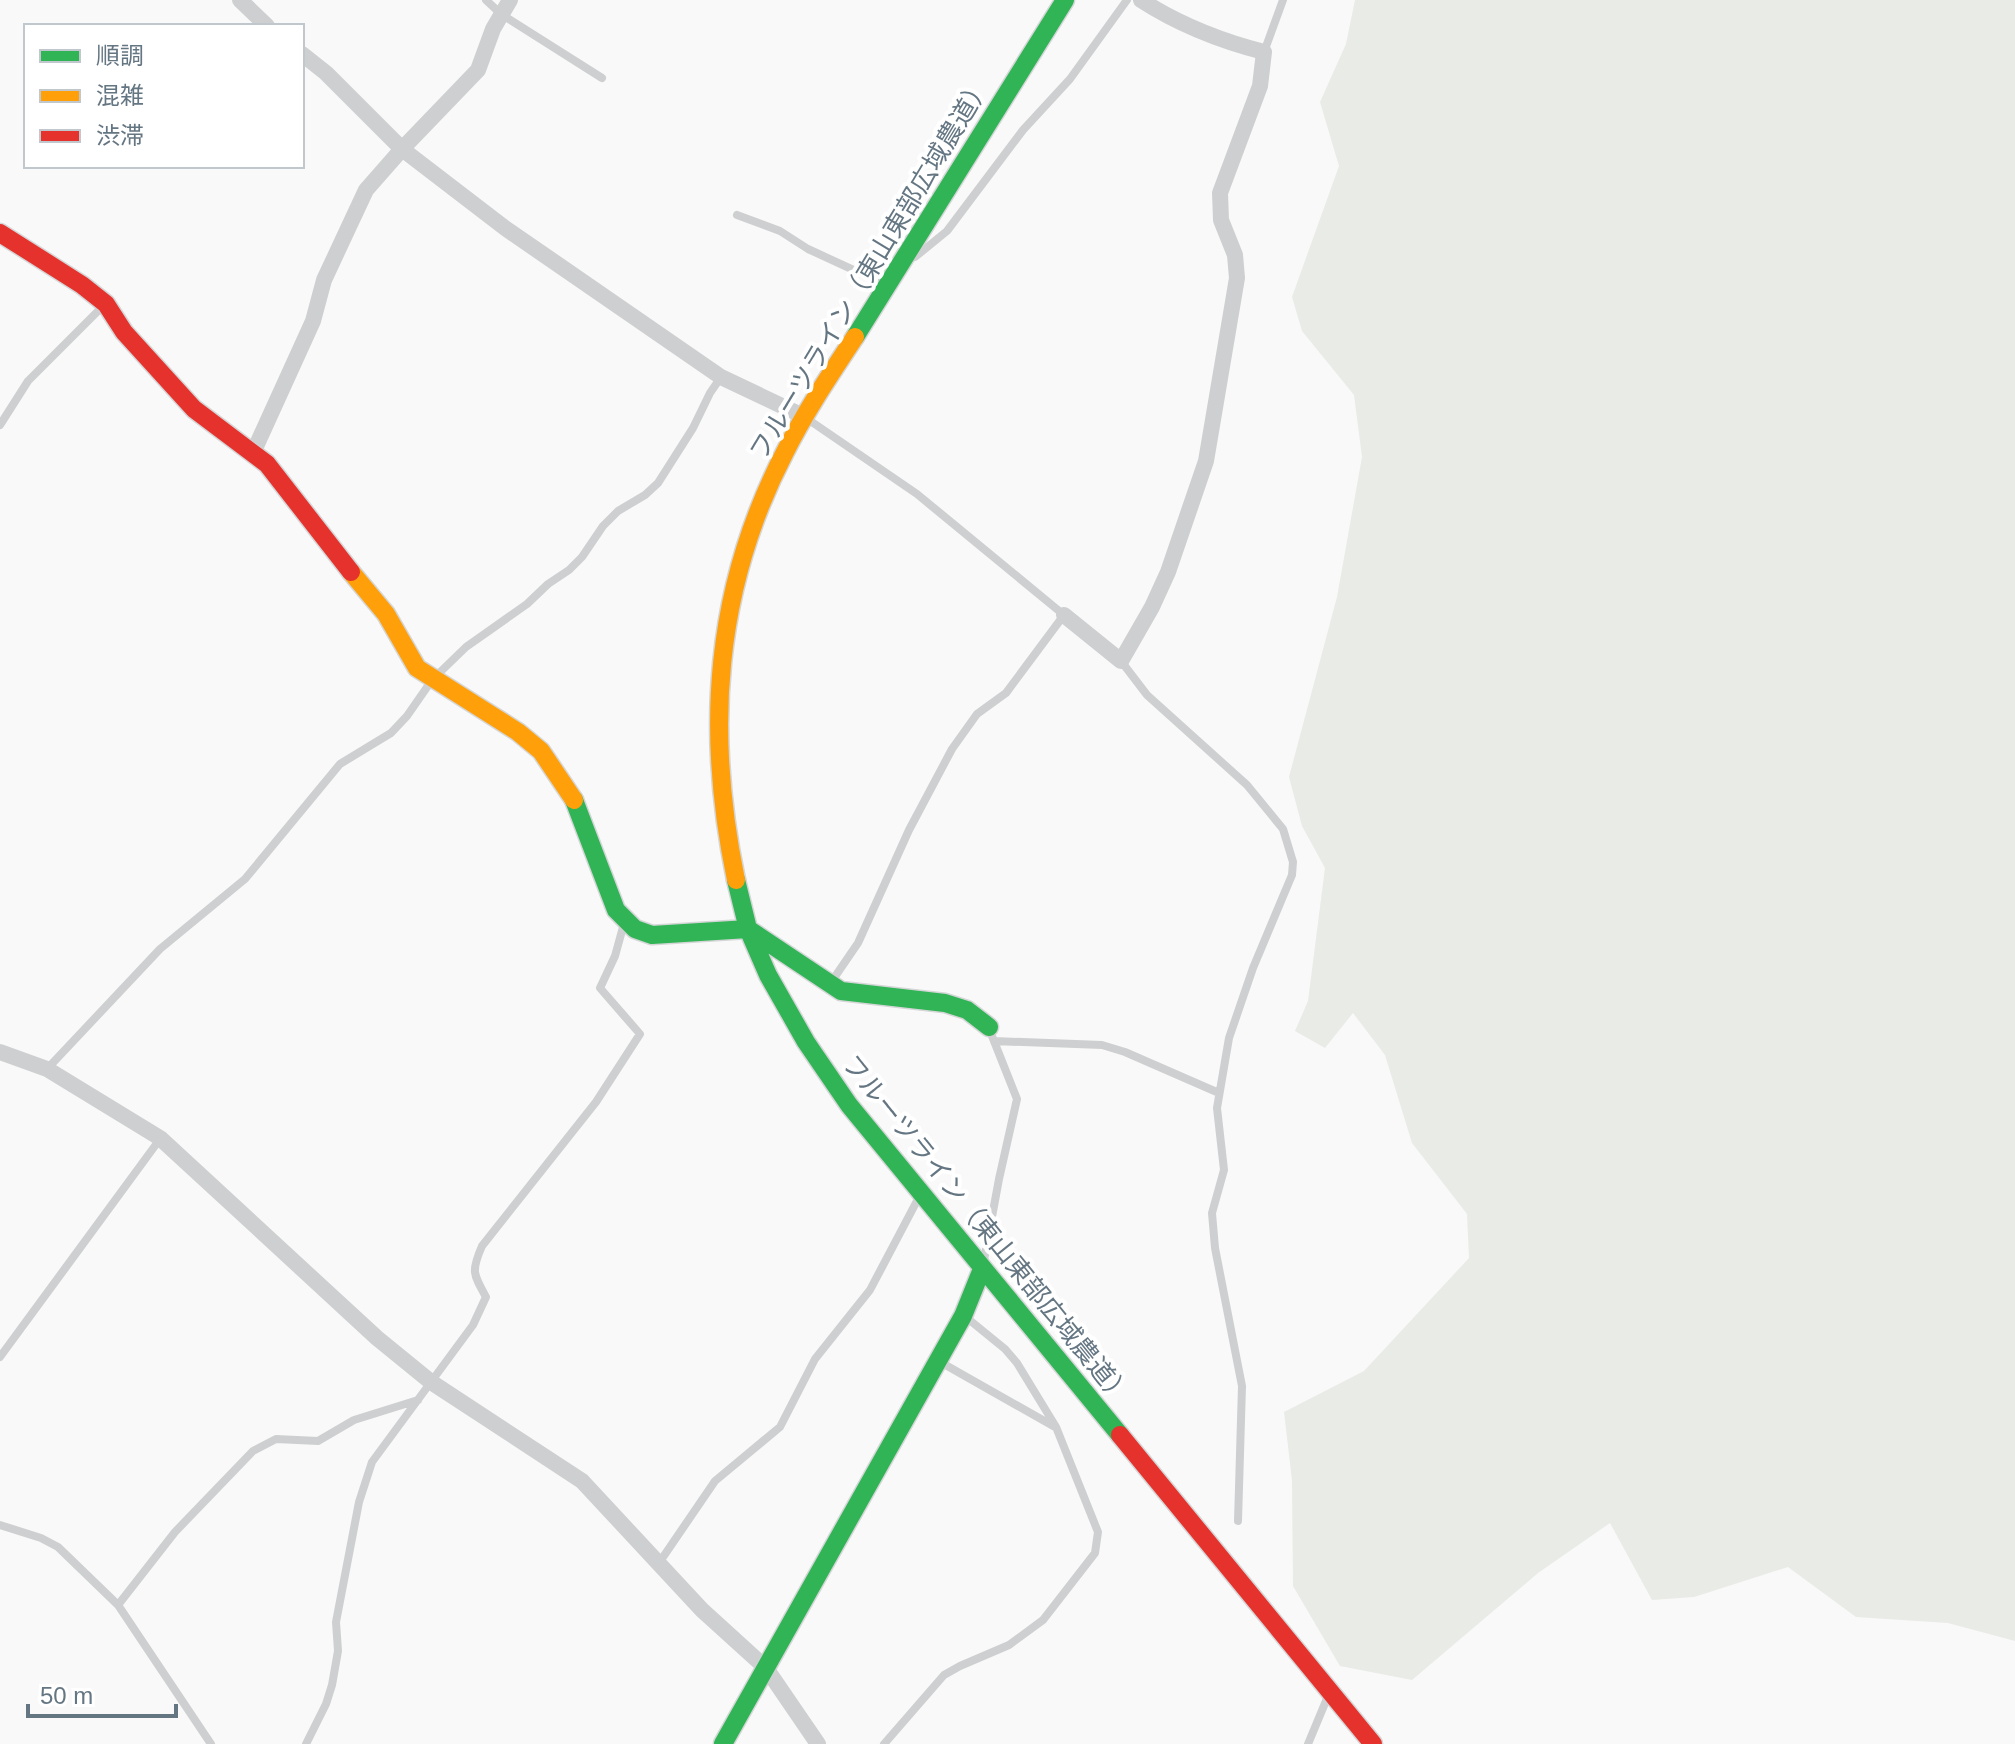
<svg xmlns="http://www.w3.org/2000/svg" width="2015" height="1744" font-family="Helvetica,'Noto Sans JP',sans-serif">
<rect width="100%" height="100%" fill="#f9f9f9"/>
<path fill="#e8ebe6" d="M 1355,0 L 2015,0 L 2015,1641 L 1948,1623 L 1856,1617 L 1788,1567 L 1694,1597 L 1652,1600 L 1610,1523 L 1538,1573 L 1412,1680 L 1340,1666 L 1293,1586 L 1292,1480 L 1284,1412 L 1364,1371 L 1469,1258 L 1467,1214 L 1412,1143 L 1385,1055 L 1353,1013 L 1325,1048 L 1295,1031 L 1308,1001 L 1325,868 L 1302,826 L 1289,777 L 1337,597 L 1362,457 L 1354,395 L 1302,331 L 1292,297 L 1339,166 L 1320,102 L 1346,44 Z"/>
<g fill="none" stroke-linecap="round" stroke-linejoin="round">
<g stroke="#d5d6d7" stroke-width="21">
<path id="fast" d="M 855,337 L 1065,0
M 574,800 L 616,910 L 635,929 L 652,935 L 748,929 L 841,991 L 945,1003 L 967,1010 L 989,1027
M 736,880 L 748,929 L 768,975 L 806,1042 L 849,1105 L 1120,1435
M 723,1744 L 963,1316 L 982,1269"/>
</g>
<g stroke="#d5d6d7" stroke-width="21">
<path id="slow" d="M 351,572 L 386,614 L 417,668 L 518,732 L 541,751 L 574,800
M 736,880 C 705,731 714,589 785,452 C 805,412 830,375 855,337"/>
</g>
<g stroke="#d5d6d7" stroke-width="21">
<path id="jam" d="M 0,233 L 82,285 L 106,304 L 124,332 L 194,409 L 267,464 L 351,572
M 1120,1435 L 1373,1744"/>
</g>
<path stroke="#cecfd0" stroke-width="8" d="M 486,0 L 501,14 L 602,78
M 1264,52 L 1283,0
M 737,215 L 780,231 L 808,249 L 884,284
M 915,257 L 947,231 L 1023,130 L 1070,79 L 1127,0
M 806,418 L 917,494 L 1064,615 L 1006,693 L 977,714 L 952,749 L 909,830 L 858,943 L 832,981
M 0,425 L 28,381 L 102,307
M 1121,661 L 1147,695 L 1247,785 L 1283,829 L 1293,862 L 1292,875 L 1253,968 L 1229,1038 L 1217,1108 L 1224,1170 L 1212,1213 L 1215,1248 L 1242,1386 L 1238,1521
M 994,1041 L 1102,1045 L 1125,1052 L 1219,1093
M 47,1069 L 160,949 L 245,879 L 340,764 L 391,733 L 407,716 L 432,680 L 466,647 L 527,604 L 548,584 L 569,570 L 582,557 L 603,526 L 618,511 L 645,495 L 658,483 L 693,428 L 710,393 L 721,377
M 984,1260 L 999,1179 L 1017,1099 L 990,1031
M 0,1357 L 160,1139
M 942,1363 L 1055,1427
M 0,1525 L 41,1538 L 58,1547 L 118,1605 L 211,1744
M 659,1563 L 715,1481 L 780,1427 L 815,1359 L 870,1290 L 919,1197
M 118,1605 L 175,1532 L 253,1451 L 276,1439 L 318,1441 L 354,1420 L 418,1400
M 306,1744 L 326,1704 L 332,1685 L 338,1651 L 336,1622 L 359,1502 L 372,1462 L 473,1325 L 486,1297 C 473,1274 471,1271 482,1246 L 596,1102 L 640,1034 L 600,988 L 615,956 L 623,927
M 884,1744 L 944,1675 L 960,1666 L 1009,1645 L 1043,1620 L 1095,1553 L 1098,1532 L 1056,1427 L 1017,1363 L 1005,1349 L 967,1318
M 1308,1744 L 1328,1696"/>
<path stroke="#cecfd0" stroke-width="16" d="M 240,0 L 267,26
M 302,54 L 326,73 L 402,149 L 505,228 L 721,377 L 803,416
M 253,453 L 313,321 L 324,280 L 366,190 L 402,149 L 478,70 L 493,29 L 510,0
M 1064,615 L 1121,661 L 1152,607 L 1168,572 L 1206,461 L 1237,278 L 1235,255 L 1221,220 L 1220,193 L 1260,86 L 1264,52 C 1221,41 1178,24 1141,0
M 0,1052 L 47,1069 L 160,1138 L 377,1338 L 431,1382 L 582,1481 L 702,1610 L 766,1668 L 818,1744"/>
<use href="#fast" stroke="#30b455" stroke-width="18"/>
<use href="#slow" stroke="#ff9f0a" stroke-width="18"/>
<use href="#jam" stroke="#e5322d" stroke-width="18"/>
</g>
<g text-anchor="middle" stroke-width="8" stroke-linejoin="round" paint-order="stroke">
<g font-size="26" fill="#657683" stroke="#fff">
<text transform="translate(870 268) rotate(-59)" y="9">フルーツライン（東山東部広域農道）</text>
<text transform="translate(987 1230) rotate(51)" y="9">フルーツライン（東山東部広域農道）</text>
</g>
</g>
<rect x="24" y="24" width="280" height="144" fill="#ffffff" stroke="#c1c8cd" stroke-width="2"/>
<rect x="40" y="50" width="40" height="12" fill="#30b455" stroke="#c1c8cd" stroke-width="2"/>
<text x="96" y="64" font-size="24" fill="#657683">順調</text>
<rect x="40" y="90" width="40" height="12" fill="#ff9f0a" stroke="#c1c8cd" stroke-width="2"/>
<text x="96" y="104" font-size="24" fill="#657683">混雑</text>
<rect x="40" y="130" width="40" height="12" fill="#e5322d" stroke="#c1c8cd" stroke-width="2"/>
<text x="96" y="144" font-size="24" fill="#657683">渋滞</text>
<path d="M28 1704v12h148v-12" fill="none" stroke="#657683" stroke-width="4"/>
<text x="40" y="1704" font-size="24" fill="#657683" stroke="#ffffff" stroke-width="6" paint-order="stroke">50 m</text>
</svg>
